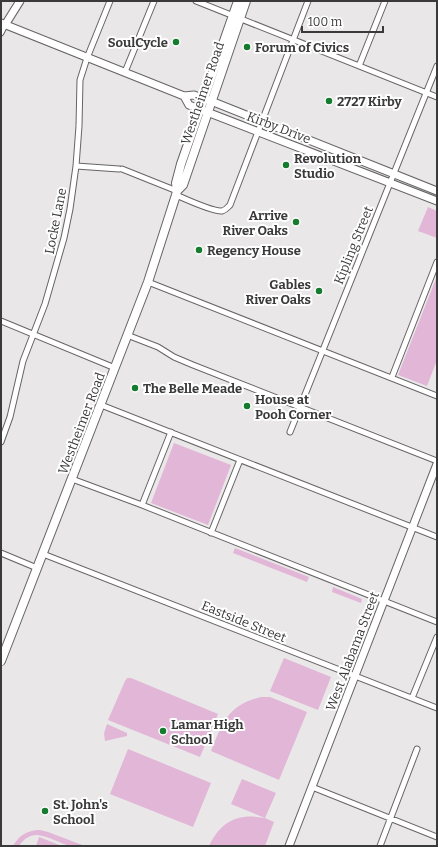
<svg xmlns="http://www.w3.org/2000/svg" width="438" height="847" font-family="Bitter,serif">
<rect width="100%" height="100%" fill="#eae7e9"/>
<path fill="#e2b6d6" d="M 428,207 L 437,211 L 437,238 L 418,231 Z
M 437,276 L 437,360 L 427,386 L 398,375 Z
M 174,443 L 231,465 L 208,525 L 151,503 Z
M 235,548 L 309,577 L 307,582 L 233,553 Z
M 333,587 L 362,599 L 361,603 L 332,592 Z
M 284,658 L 331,677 L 318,710 L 270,691 Z
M 127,678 L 131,678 L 218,714 L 200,757 L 108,720 L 125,681 Z
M 261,697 L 270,697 L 307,712 L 279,780 L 211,751 C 223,722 228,705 261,697 Z
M 107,724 L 127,733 L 127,736 L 105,741 L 104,733 Z
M 128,749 L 211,783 L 193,827 L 110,794 Z
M 242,779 L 276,793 L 265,818 L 274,822 L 265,846 L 209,846 C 221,821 238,813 265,818 L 231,804 Z
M 40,830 L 48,832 L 85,846 C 80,846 76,847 72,846 C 52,843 35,823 19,846 L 13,846 C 19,835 28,830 40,830 Z
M 39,837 L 62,846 L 36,846 Z"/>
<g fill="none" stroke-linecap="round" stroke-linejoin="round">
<g stroke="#676466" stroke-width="7">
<path id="street" d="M 196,1 L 437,97
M 1,33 L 5,25
M 359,66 L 385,1
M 125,72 L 154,1
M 76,166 L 119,169
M 122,169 L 177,191
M 176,195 C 185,199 214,212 222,211 C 226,210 228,207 230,205 L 308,1
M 148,282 L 437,396
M 1,321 L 115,368
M 127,335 L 158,347 L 174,357 L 193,365 L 437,461
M 392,377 L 437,262
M 101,405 L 437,537
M 290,432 L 437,66
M 1,442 L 10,417 L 23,361 L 45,304 L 64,238 L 70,209 L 76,166 L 79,126 L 80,80 L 87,58 L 110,1
M 72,479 L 142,505 L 437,622
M 142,505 L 171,432
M 211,533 L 240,460
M 1,553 L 37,568
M 43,554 L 437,708
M 412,698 L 437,637
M 312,787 L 437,837
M 380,846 L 417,749"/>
</g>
<g stroke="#676466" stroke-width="9">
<path id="secondary" d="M 1,23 L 184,96 L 194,95 L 216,103 L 437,191
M 5,25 L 20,1
M 184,96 L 189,105 L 437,201
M 289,846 L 437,464"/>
</g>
<g stroke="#676466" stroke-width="10">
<path id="primary" d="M 177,191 L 176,183 L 181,164 L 238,1
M 1,661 L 148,282 L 176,195 L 177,191 L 183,185 L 246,1"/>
</g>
<use href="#street" stroke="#fff" stroke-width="5"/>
<use href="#secondary" stroke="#fff" stroke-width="7"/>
<use href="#primary" stroke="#fff" stroke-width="8"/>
</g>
<g fill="#157c2f" stroke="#fff" stroke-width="1.5">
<circle cx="176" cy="42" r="4"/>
<circle cx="247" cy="47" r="4"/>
<circle cx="329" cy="101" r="4"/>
<circle cx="286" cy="165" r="4"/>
<circle cx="296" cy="222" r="4"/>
<circle cx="199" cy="250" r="4"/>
<circle cx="319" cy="291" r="4"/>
<circle cx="135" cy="388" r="4"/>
<circle cx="247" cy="406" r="4"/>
<circle cx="163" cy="731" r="4"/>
<circle cx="45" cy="811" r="4"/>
</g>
<g text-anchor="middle" stroke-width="4" stroke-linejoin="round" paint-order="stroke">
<g font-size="13" font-weight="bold" fill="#3b3a3a" stroke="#fff" text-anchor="start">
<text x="168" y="47" text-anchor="end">SoulCycle</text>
<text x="255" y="52">Forum of Civics</text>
<text x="337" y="106">2727 Kirby</text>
<text x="294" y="163">Revolution<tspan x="294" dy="15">Studio</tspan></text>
<text x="288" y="220" text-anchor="end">Arrive<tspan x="288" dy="15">River Oaks</tspan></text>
<text x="207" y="255">Regency House</text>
<text x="311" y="289" text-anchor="end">Gables<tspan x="311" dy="15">River Oaks</tspan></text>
<text x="143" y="393">The Belle Meade</text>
<text x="255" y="404">House at<tspan x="255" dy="15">Pooh Corner</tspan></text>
<text x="171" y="729">Lamar High<tspan x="171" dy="15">School</tspan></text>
<text x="53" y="809">St. John's<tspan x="53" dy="15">School</tspan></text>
</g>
<g font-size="13" fill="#3b3a3a" stroke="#fff">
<text transform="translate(202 93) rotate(-71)" y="5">Westheimer Road</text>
<text transform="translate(279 127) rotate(21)" y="5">Kirby Drive</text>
<text transform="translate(55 221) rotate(-79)" y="5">Locke Lane</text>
<text transform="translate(353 245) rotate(-68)" y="5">Kipling Street</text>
<text transform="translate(81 423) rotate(-69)" y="5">Westheimer Road</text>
<text transform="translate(244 621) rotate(22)" y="5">Eastside Street</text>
<text transform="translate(352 651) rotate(-69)" y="5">West Alabama Street</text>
</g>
</g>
<rect width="438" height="847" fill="none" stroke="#3b3a3a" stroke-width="4"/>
<path d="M302 26v6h81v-6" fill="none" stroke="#3b3a3a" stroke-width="2"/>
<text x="308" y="26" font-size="12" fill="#3b3a3a" stroke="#ffffff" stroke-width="3" paint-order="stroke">100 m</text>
</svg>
